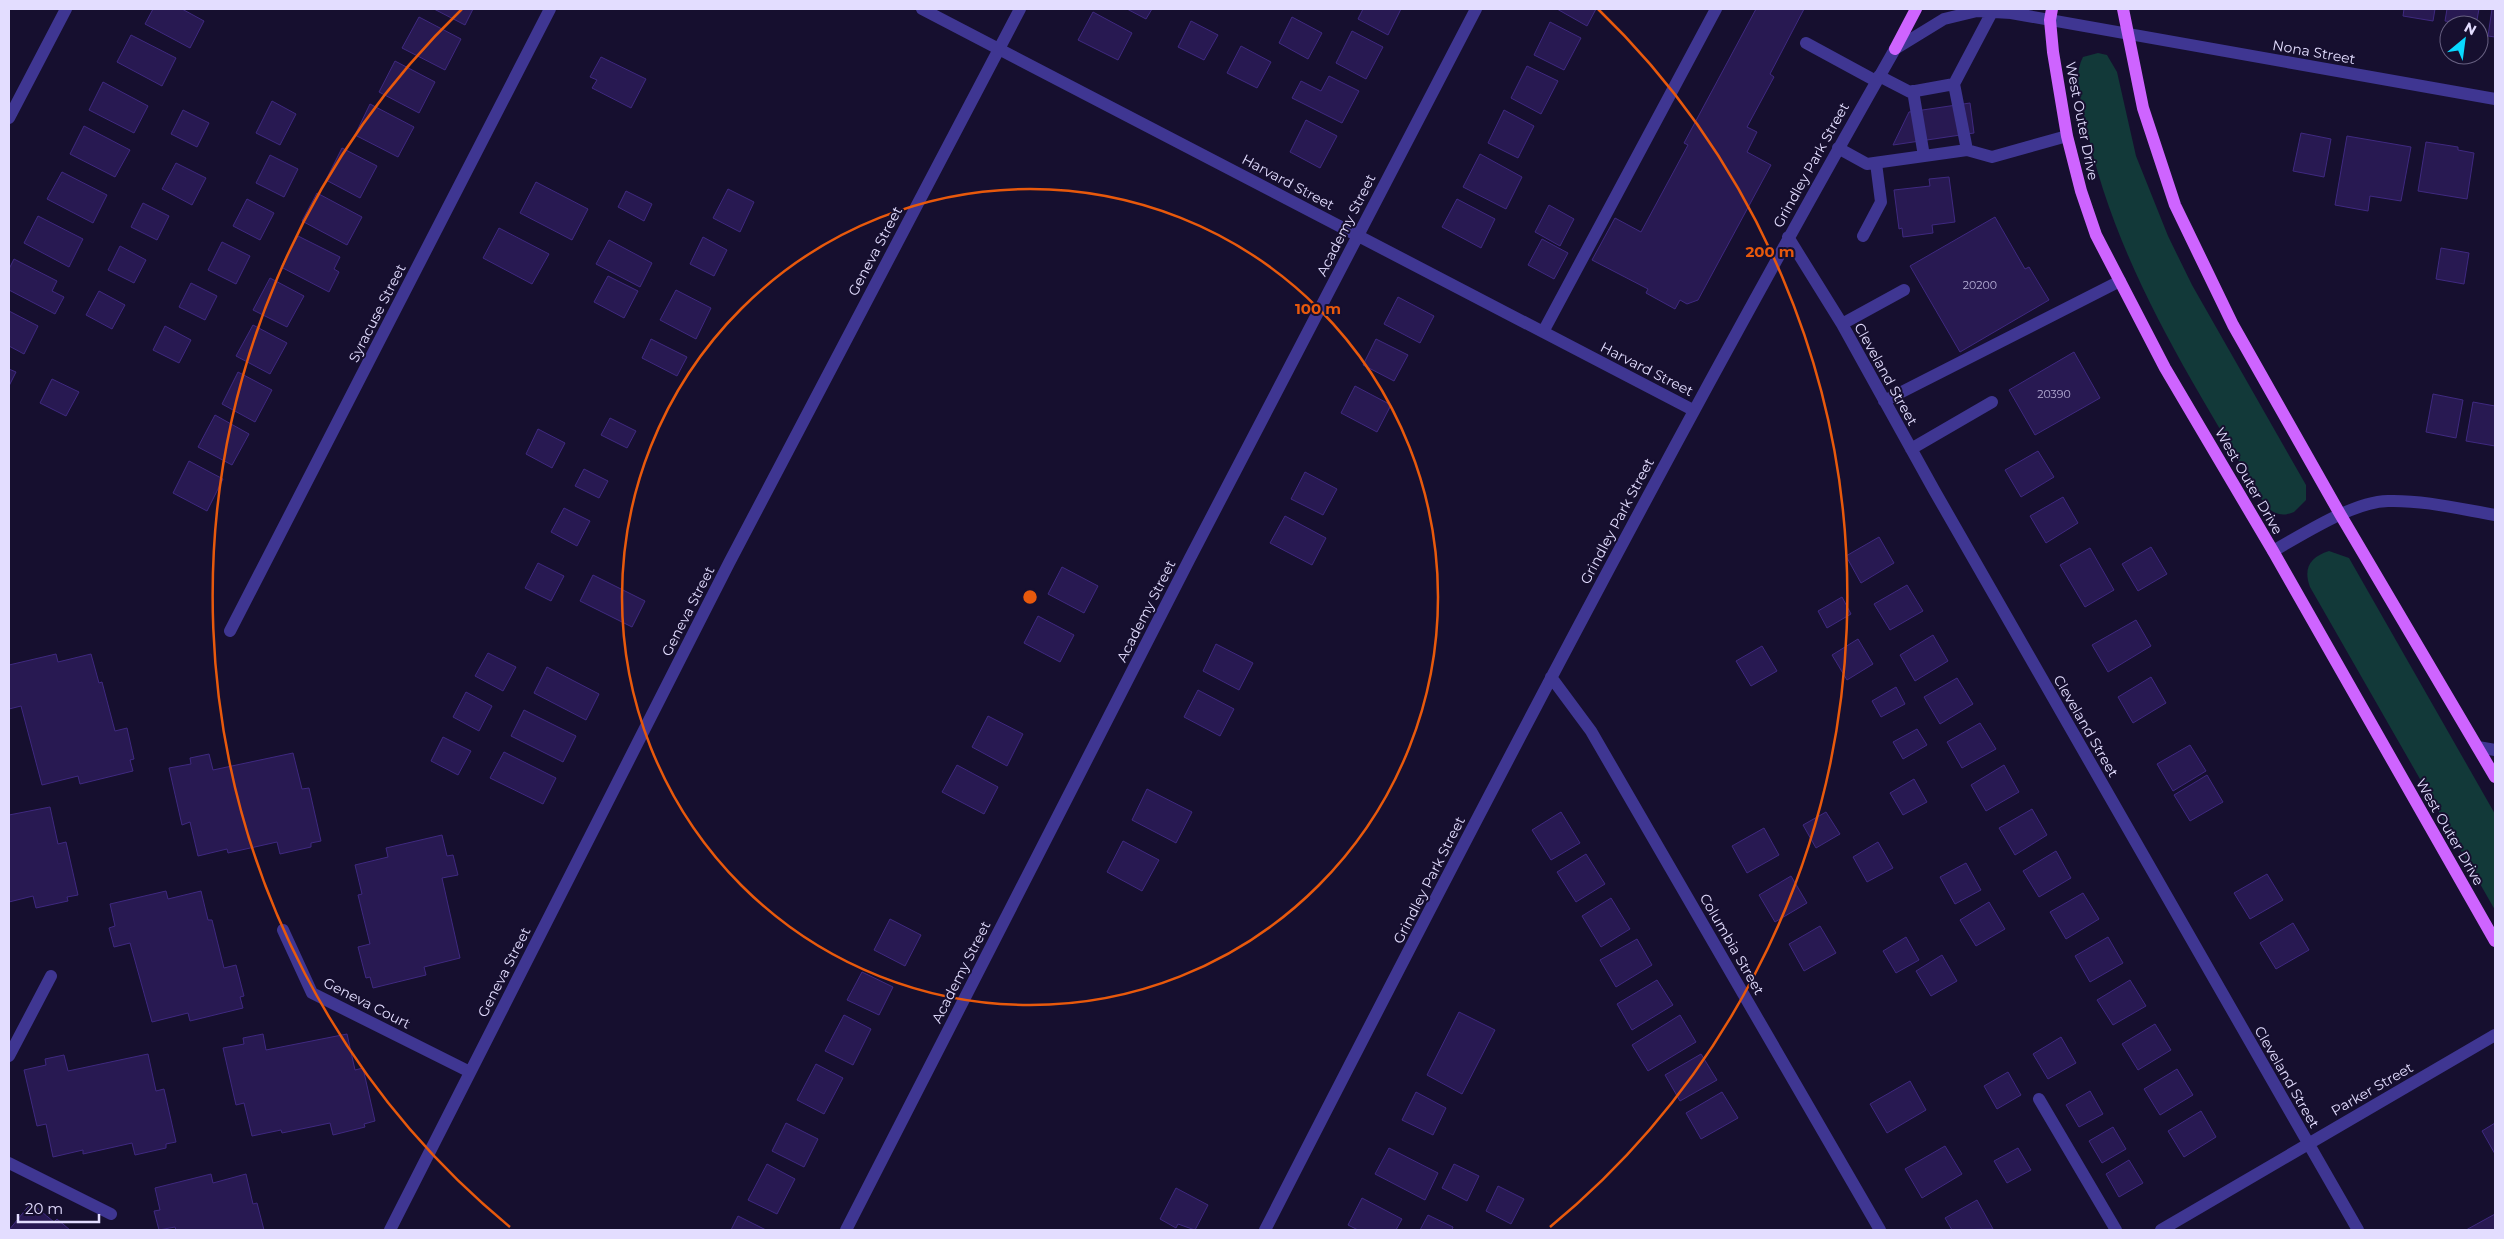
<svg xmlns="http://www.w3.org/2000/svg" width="2504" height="1239" font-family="Montserrat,sans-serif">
<rect width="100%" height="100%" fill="#160f2f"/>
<path fill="#123939" d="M 2098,53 L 2107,55 L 2117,72 L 2136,156 L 2168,236 L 2192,285 L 2306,485 L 2306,500 L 2294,512 C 2282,517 2273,514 2265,505 C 2193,382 2113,262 2085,120 C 2081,100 2073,75 2083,57 Z
M 2329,551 L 2349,558 L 2495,814 L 2495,910 L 2310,587 C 2303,568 2310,557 2329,551 Z"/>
<path fill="#281952" stroke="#3f2980" d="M 153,9 L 182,9 L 204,21 L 190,48 L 145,24 Z
M 434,9 L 473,9 L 465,25 Z
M 1127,9 L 1152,9 L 1146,19 Z
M 1363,9 L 1401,9 L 1388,35 L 1358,19 Z
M 1557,9 L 1596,9 L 1587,26 Z
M 1756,9 L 1804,9 L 1770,74 L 1774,77 L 1747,127 L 1757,132 L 1747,152 L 1771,165 L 1698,300 L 1687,304 L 1680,300 L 1675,309 L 1646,293 L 1648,289 L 1592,260 L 1615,218 L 1641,232 L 1688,145 L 1684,143 Z
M 2404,9 L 2435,9 L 2433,21 L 2403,16 Z
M 2447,9 L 2479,9 L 2476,25 L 2445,21 Z
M 2492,9 L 2495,9 L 2495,37 L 2488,36 Z
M 1093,12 L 1132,33 L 1118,60 L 1078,40 Z
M 419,17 L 461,39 L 445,70 L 402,48 Z
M 1292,17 L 1322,33 L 1308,59 L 1279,43 Z
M 1191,21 L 1218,35 L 1204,60 L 1178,47 Z
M 1550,22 L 1581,38 L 1564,70 L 1534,55 Z
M 1352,31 L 1383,47 L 1366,79 L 1336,63 Z
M 131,35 L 176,58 L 162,86 L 117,62 Z
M 1241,46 L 1271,62 L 1257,88 L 1227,73 Z
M 601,57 L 646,79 L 631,108 L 592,88 L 597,80 L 590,77 Z
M 395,61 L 435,82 L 419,113 L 379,92 Z
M 1527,66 L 1558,81 L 1541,114 L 1511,98 Z
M 1329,76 L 1359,91 L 1342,123 L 1292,98 L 1301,81 L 1321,91 Z
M 103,82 L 148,106 L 134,133 L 89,110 Z
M 272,101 L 296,114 L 280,145 L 256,133 Z
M 1970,103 L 1974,133 L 1893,145 L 1909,112 Z
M 370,104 L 414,127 L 398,157 L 355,135 Z
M 183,110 L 209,123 L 197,147 L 171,134 Z
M 1504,110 L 1534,126 L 1518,158 L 1488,143 Z
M 1306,120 L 1337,136 L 1320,168 L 1290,152 Z
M 84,126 L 130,150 L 115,177 L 70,154 Z
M 2301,133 L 2331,139 L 2324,177 L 2293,171 Z
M 2347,136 L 2411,147 L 2401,201 L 2370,196 L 2368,211 L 2335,205 Z
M 2426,142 L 2458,147 L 2458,150 L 2474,153 L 2467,199 L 2418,191 Z
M 342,148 L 377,166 L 360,198 L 326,180 Z
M 1480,154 L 1522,177 L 1506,209 L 1463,187 Z
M 270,155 L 298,169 L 284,197 L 256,183 Z
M 176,163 L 206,178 L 192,205 L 162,189 Z
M 62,172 L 107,195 L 93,223 L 47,199 Z
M 1949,177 L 1955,222 L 1932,225 L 1933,233 L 1903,237 L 1902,228 L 1899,229 L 1894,190 L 1930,186 L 1929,179 Z
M 536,182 L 588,209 L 572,240 L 520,213 Z
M 728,189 L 754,202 L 740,232 L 713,218 Z
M 626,191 L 652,204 L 644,221 L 618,207 Z
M 317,193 L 362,217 L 347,245 L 302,221 Z
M 247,199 L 274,213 L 260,240 L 233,226 Z
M 1457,199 L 1495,219 L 1481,248 L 1442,227 Z
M 143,203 L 169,216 L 157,240 L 131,227 Z
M 1549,205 L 1574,219 L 1560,246 L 1535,232 Z
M 38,216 L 83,239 L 69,267 L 24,243 Z
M 1995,217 L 2025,269 L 2029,267 L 2049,300 L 1960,352 L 1910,266 Z
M 499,228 L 549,254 L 532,284 L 483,258 Z
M 298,236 L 340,257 L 334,269 L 339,272 L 329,292 L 281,267 Z
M 703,237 L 727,250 L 714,276 L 690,264 Z
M 1542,239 L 1568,253 L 1554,279 L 1528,265 Z
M 609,240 L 652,263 L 640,287 L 596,264 Z
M 222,242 L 250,256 L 236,284 L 208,270 Z
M 120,246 L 146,260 L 134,283 L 108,270 Z
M 2441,248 L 2469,253 L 2464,284 L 2436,279 Z
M 14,259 L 57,281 L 52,291 L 64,297 L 55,314 L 9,290 L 9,269 Z
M 608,276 L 638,291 L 624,318 L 594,302 Z
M 270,278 L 304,296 L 287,327 L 253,310 Z
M 191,283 L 217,296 L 205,320 L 179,307 Z
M 676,290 L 711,308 L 696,339 L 660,320 Z
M 99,291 L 125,305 L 112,329 L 86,315 Z
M 1398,297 L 1434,316 L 1420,343 L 1384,324 Z
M 9,311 L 38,326 L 24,354 L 9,346 Z
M 253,325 L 287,343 L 270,374 L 236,356 Z
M 165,326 L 191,340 L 179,363 L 153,350 Z
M 651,339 L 687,357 L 677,376 L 642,358 Z
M 1376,339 L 1408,355 L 1394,381 L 1363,365 Z
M 2074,352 L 2100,398 L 2035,435 L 2009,390 Z
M 9,369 L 16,372 L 9,386 Z
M 238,372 L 272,390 L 255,422 L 222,404 Z
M 52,379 L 79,392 L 66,416 L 40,403 Z
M 1355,386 L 1391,405 L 1377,432 L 1341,413 Z
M 2433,394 L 2463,400 L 2456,438 L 2426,432 Z
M 2473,402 L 2495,406 L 2495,446 L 2466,441 Z
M 215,415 L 249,434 L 232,465 L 198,447 Z
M 610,418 L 636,431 L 627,448 L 601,435 Z
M 538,429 L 565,443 L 552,468 L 526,454 Z
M 2038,451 L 2054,477 L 2021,497 L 2005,470 Z
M 189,461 L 223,479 L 207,511 L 173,493 Z
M 584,469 L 608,481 L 599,498 L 575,486 Z
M 1305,472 L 1337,489 L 1323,515 L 1291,499 Z
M 2063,497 L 2078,523 L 2046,543 L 2030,516 Z
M 564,508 L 590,521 L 577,546 L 551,532 Z
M 1285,516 L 1326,538 L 1312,565 L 1270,543 Z
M 1879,537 L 1894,563 L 1861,583 L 1846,556 Z
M 2151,547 L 2167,574 L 2138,591 L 2122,564 Z
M 2090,548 L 2114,590 L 2085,607 L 2060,565 Z
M 538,563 L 564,576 L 551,601 L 525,588 Z
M 1062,567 L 1098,586 L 1084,613 L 1048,594 Z
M 593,575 L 645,601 L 632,627 L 580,601 Z
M 1907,585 L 1923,611 L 1890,630 L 1874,604 Z
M 1842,597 L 1851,614 L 1827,628 L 1818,611 Z
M 1038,616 L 1074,635 L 1060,662 L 1024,643 Z
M 2136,620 L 2151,646 L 2108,672 L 2092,645 Z
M 1933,635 L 1948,661 L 1915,681 L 1900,655 Z
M 1858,639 L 1873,664 L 1847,680 L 1832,655 Z
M 1216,644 L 1253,663 L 1239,690 L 1203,671 Z
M 1762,646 L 1777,671 L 1751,686 L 1736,661 Z
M 488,653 L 516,667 L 503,691 L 475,676 Z
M 56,654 L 58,662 L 91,654 L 99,683 L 102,682 L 115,731 L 127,728 L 134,759 L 130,760 L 133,771 L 80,784 L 78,776 L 42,785 L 21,706 L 9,709 L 9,665 Z
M 547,667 L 599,694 L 586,720 L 534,693 Z
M 2151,677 L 2166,703 L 2133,723 L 2118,697 Z
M 1957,678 L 1973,704 L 1940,724 L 1924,697 Z
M 1896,687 L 1905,704 L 1881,717 L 1872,701 Z
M 1198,690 L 1234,709 L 1220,736 L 1184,717 Z
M 466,692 L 492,706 L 479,731 L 453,717 Z
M 524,710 L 576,736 L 563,762 L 511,736 Z
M 988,716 L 1023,734 L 1007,766 L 972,747 Z
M 1980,723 L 1996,749 L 1962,768 L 1947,742 Z
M 1917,729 L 1927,745 L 1903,759 L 1893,742 Z
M 443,737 L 471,751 L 458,775 L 431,761 Z
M 2190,745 L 2206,771 L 2173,791 L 2157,764 Z
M 504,752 L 556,778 L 543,804 L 490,778 Z
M 293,753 L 302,789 L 309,788 L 321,841 L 311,843 L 311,847 L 280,854 L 277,842 L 228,853 L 227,849 L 198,856 L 190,822 L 182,825 L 169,768 L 191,764 L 190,758 L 209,754 L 213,770 Z
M 957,765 L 998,787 L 984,814 L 942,792 Z
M 2004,765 L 2019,792 L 1986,811 L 1971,785 Z
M 2207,775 L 2223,802 L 2190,821 L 2174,795 Z
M 1914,779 L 1927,802 L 1903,815 L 1890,793 Z
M 1147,789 L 1192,812 L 1176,843 L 1132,820 Z
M 50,807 L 58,844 L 66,842 L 78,895 L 67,897 L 68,901 L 36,908 L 33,896 L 9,902 L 9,815 Z
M 2032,809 L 2047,835 L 2015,855 L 1999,828 Z
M 1561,812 L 1580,843 L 1551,860 L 1532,830 Z
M 1826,812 L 1840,834 L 1816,848 L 1803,825 Z
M 1764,828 L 1779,855 L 1747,873 L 1732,846 Z
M 442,835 L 447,856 L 453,855 L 458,875 L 442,878 L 460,958 L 424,967 L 426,975 L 373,988 L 370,977 L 366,978 L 358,947 L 370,944 L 358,895 L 362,894 L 355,865 L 388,857 L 386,848 Z
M 1123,841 L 1159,860 L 1142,891 L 1107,872 Z
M 1878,842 L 1893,868 L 1867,882 L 1853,857 Z
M 2056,851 L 2071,878 L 2039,897 L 2023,871 Z
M 1586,854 L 1605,884 L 1576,902 L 1557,872 Z
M 1966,863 L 1981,890 L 1955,904 L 1940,877 Z
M 2267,874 L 2283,900 L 2250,919 L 2234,893 Z
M 1791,876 L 1807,903 L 1775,922 L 1759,895 Z
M 166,891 L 168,899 L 201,891 L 208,920 L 212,920 L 224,968 L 236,965 L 244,996 L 240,997 L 243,1008 L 190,1021 L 188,1013 L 152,1022 L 130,943 L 114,947 L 109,928 L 115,926 L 110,904 Z
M 2083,893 L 2099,919 L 2066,939 L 2050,912 Z
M 1611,898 L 1630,929 L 1601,947 L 1582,916 Z
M 1989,902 L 2005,929 L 1976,946 L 1960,920 Z
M 890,919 L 921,935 L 905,966 L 874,950 Z
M 2293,923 L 2309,950 L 2276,969 L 2260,943 Z
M 1820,926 L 1836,953 L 1804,971 L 1789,944 Z
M 1906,937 L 1919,960 L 1896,973 L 1883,951 Z
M 2108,937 L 2123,963 L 2090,982 L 2075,956 Z
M 1637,939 L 1652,965 L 1616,987 L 1600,960 Z
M 1942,955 L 1957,981 L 1931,996 L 1916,971 Z
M 862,972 L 893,987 L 879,1015 L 847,1000 Z
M 1657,980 L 1673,1005 L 1632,1030 L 1617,1004 Z
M 2130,980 L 2146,1006 L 2113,1025 L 2097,1000 Z
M 1459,1012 L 1495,1030 L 1462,1094 L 1427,1075 Z
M 844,1015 L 871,1029 L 853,1065 L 825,1051 Z
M 1680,1015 L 1696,1042 L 1648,1071 L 1632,1045 Z
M 2155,1024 L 2171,1050 L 2138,1070 L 2122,1044 Z
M 263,1034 L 266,1050 L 347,1034 L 355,1070 L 363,1068 L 375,1121 L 364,1124 L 365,1127 L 333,1135 L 330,1123 L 282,1133 L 281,1130 L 252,1136 L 244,1103 L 236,1105 L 223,1048 L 244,1044 L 243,1038 Z
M 2061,1037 L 2076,1063 L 2048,1079 L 2033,1054 Z
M 148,1054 L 156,1091 L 164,1089 L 176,1142 L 166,1144 L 166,1148 L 135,1155 L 132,1143 L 83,1154 L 83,1150 L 53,1157 L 46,1124 L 37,1126 L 24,1070 L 46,1065 L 45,1059 L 64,1055 L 68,1071 Z
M 1701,1054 L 1717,1080 L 1680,1101 L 1665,1075 Z
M 816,1064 L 843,1078 L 824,1114 L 797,1100 Z
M 2177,1069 L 2193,1095 L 2160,1115 L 2144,1089 Z
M 2008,1072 L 2021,1095 L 1997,1109 L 1984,1086 Z
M 1910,1081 L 1926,1110 L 1887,1133 L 1870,1104 Z
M 2090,1091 L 2103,1114 L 2079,1127 L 2066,1105 Z
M 1416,1092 L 1446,1108 L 1433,1135 L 1402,1120 Z
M 1722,1092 L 1738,1118 L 1701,1139 L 1686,1113 Z
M 2201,1111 L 2216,1137 L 2184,1157 L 2168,1131 Z
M 786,1123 L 818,1139 L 804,1167 L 772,1151 Z
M 2495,1123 L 2495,1154 L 2482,1131 Z
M 2113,1127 L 2126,1149 L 2102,1163 L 2089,1141 Z
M 1945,1146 L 1962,1174 L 1922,1198 L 1905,1169 Z
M 1389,1148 L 1438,1173 L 1425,1200 L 1375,1174 Z
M 2018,1148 L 2031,1170 L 2007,1183 L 1994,1161 Z
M 2129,1160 L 2143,1183 L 2119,1197 L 2106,1174 Z
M 767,1164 L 795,1179 L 777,1214 L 748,1200 Z
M 1454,1164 L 1479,1176 L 1467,1201 L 1442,1188 Z
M 211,1174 L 213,1183 L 246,1174 L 253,1204 L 257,1203 L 264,1230 L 176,1230 L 175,1227 L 159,1230 L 154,1211 L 160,1210 L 155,1188 Z
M 1498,1186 L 1524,1199 L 1511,1224 L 1486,1211 Z
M 1176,1188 L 1208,1205 L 1195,1230 L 1178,1224 L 1176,1228 L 1160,1219 Z
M 1362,1198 L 1402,1219 L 1396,1230 L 1358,1230 L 1348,1225 Z
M 1977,1200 L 1993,1229 L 1952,1230 L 1945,1218 Z
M 31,1203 L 54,1222 L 57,1219 L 70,1230 L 9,1230 Z
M 2495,1214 L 2495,1230 L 2466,1230 Z
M 1428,1215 L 1453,1227 L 1452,1230 L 1420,1230 Z
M 738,1216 L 766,1230 L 731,1230 Z"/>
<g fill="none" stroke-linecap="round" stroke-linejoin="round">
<path stroke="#3f3692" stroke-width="12" d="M 922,9 L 1693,410
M 1806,43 L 1876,81
M 1879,76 L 1910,92 L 1954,84
M 1913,91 L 1924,156
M 9,118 L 66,9
M 1838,148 L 1867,164 L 1967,150 L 1992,157 L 2067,136
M 1967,150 L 1954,84 L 1992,12
M 1863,236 L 1881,202 L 1876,163
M 1788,237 L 1842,324 L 1934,490 L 2358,1230
M 1842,324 L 1904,290
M 1543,332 L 1716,9
M 1884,401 L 2120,281
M 1911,449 L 1992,402
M 2273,551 C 2304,534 2352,502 2388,501 C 2424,500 2460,509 2495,515
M 230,631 L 550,9
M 1551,677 L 1591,731 L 1880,1230
M 2478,747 L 2495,750
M 283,930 L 312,993 L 470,1072
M 9,1056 L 51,976
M 2039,1099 L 2116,1230
M 9,1163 L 111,1214
M 390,1230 L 729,563 L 1020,9
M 846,1230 L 1189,560 L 1476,9
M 1265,1230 C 1468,833 1674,437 1895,49 L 1944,19 L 1977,11 L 2011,13 L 2495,99
M 2161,1230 L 2495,1035"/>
<path stroke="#ce64ff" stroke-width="12" d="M 2052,9 L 2050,20 L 2053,52 L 2067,136 L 2081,191 L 2096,235 L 2165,368 L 2273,551 L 2495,941
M 2123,9 L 2143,108 L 2175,205 L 2233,325 L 2340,514 L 2495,777
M 1895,49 L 1916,9"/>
</g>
<g fill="none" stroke="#e8590c" stroke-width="2.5">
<circle cx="1030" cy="597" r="408"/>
<path d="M510 1227A817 817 0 0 1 462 9M1598 9A817 817 0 0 1 1550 1227"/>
</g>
<g text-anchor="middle" stroke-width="4" stroke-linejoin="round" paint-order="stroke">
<g font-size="11" fill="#b4acd4">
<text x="1980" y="289">20200</text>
<text x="2054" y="398">20390</text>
</g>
<g font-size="14" fill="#e3ddff" stroke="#160f2f">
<text transform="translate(2314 52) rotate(10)" y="5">Nona Street</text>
<text transform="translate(2082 121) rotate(79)" y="5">West Outer Drive</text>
<text transform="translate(1811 165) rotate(-61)" y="5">Grindley Park Street</text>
<text transform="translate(1288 182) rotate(28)" y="5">Harvard Street</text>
<text transform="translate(1346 225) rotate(-63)" y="5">Academy Street</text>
<text transform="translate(875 251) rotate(-62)" y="5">Geneva Street</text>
<text transform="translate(377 313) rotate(-63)" y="5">Syracuse Street</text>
<text transform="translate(1647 369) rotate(27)" y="5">Harvard Street</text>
<text transform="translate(1886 374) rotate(61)" y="5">Cleveland Street</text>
<text transform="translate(2249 481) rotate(60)" y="5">West Outer Drive</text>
<text transform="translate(1617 521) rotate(-62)" y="5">Grindley Park Street</text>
<text transform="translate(688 611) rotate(-63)" y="5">Geneva Street</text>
<text transform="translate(1146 611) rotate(-63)" y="5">Academy Street</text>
<text transform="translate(2086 726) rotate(60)" y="5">Cleveland Street</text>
<text transform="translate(2450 832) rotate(60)" y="5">West Outer Drive</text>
<text transform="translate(1429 880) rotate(-63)" y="5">Grindley Park Street</text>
<text transform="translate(1732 944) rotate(60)" y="5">Columbia Street</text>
<text transform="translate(504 972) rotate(-63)" y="5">Geneva Street</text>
<text transform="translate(961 972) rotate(-63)" y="5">Academy Street</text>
<text transform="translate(367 1003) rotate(27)" y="5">Geneva Court</text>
<text transform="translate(2287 1077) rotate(60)" y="5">Cleveland Street</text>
<text transform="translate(2372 1089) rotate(-30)" y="5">Parker Street</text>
</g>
</g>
<circle cx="1030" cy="597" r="8" fill="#e8590c" stroke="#160f2f" stroke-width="2.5"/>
<g font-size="15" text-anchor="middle" font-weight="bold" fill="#e8590c" stroke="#160f2f" stroke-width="4" stroke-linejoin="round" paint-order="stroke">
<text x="1770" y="257">200 m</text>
<text x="1318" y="314">100 m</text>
</g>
<rect width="2504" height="1239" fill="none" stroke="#e3ddff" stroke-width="20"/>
<g transform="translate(2464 40) rotate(29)"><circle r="24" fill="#160f2f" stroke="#686182"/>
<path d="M0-4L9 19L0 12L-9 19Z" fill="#09d9ff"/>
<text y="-8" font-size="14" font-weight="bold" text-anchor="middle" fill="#e3ddff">N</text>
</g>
<path d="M18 1214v8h81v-8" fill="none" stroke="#e3ddff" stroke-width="2.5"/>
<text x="25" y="1214" font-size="15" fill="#e3ddff" stroke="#160f2f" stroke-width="4" paint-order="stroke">20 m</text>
</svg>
